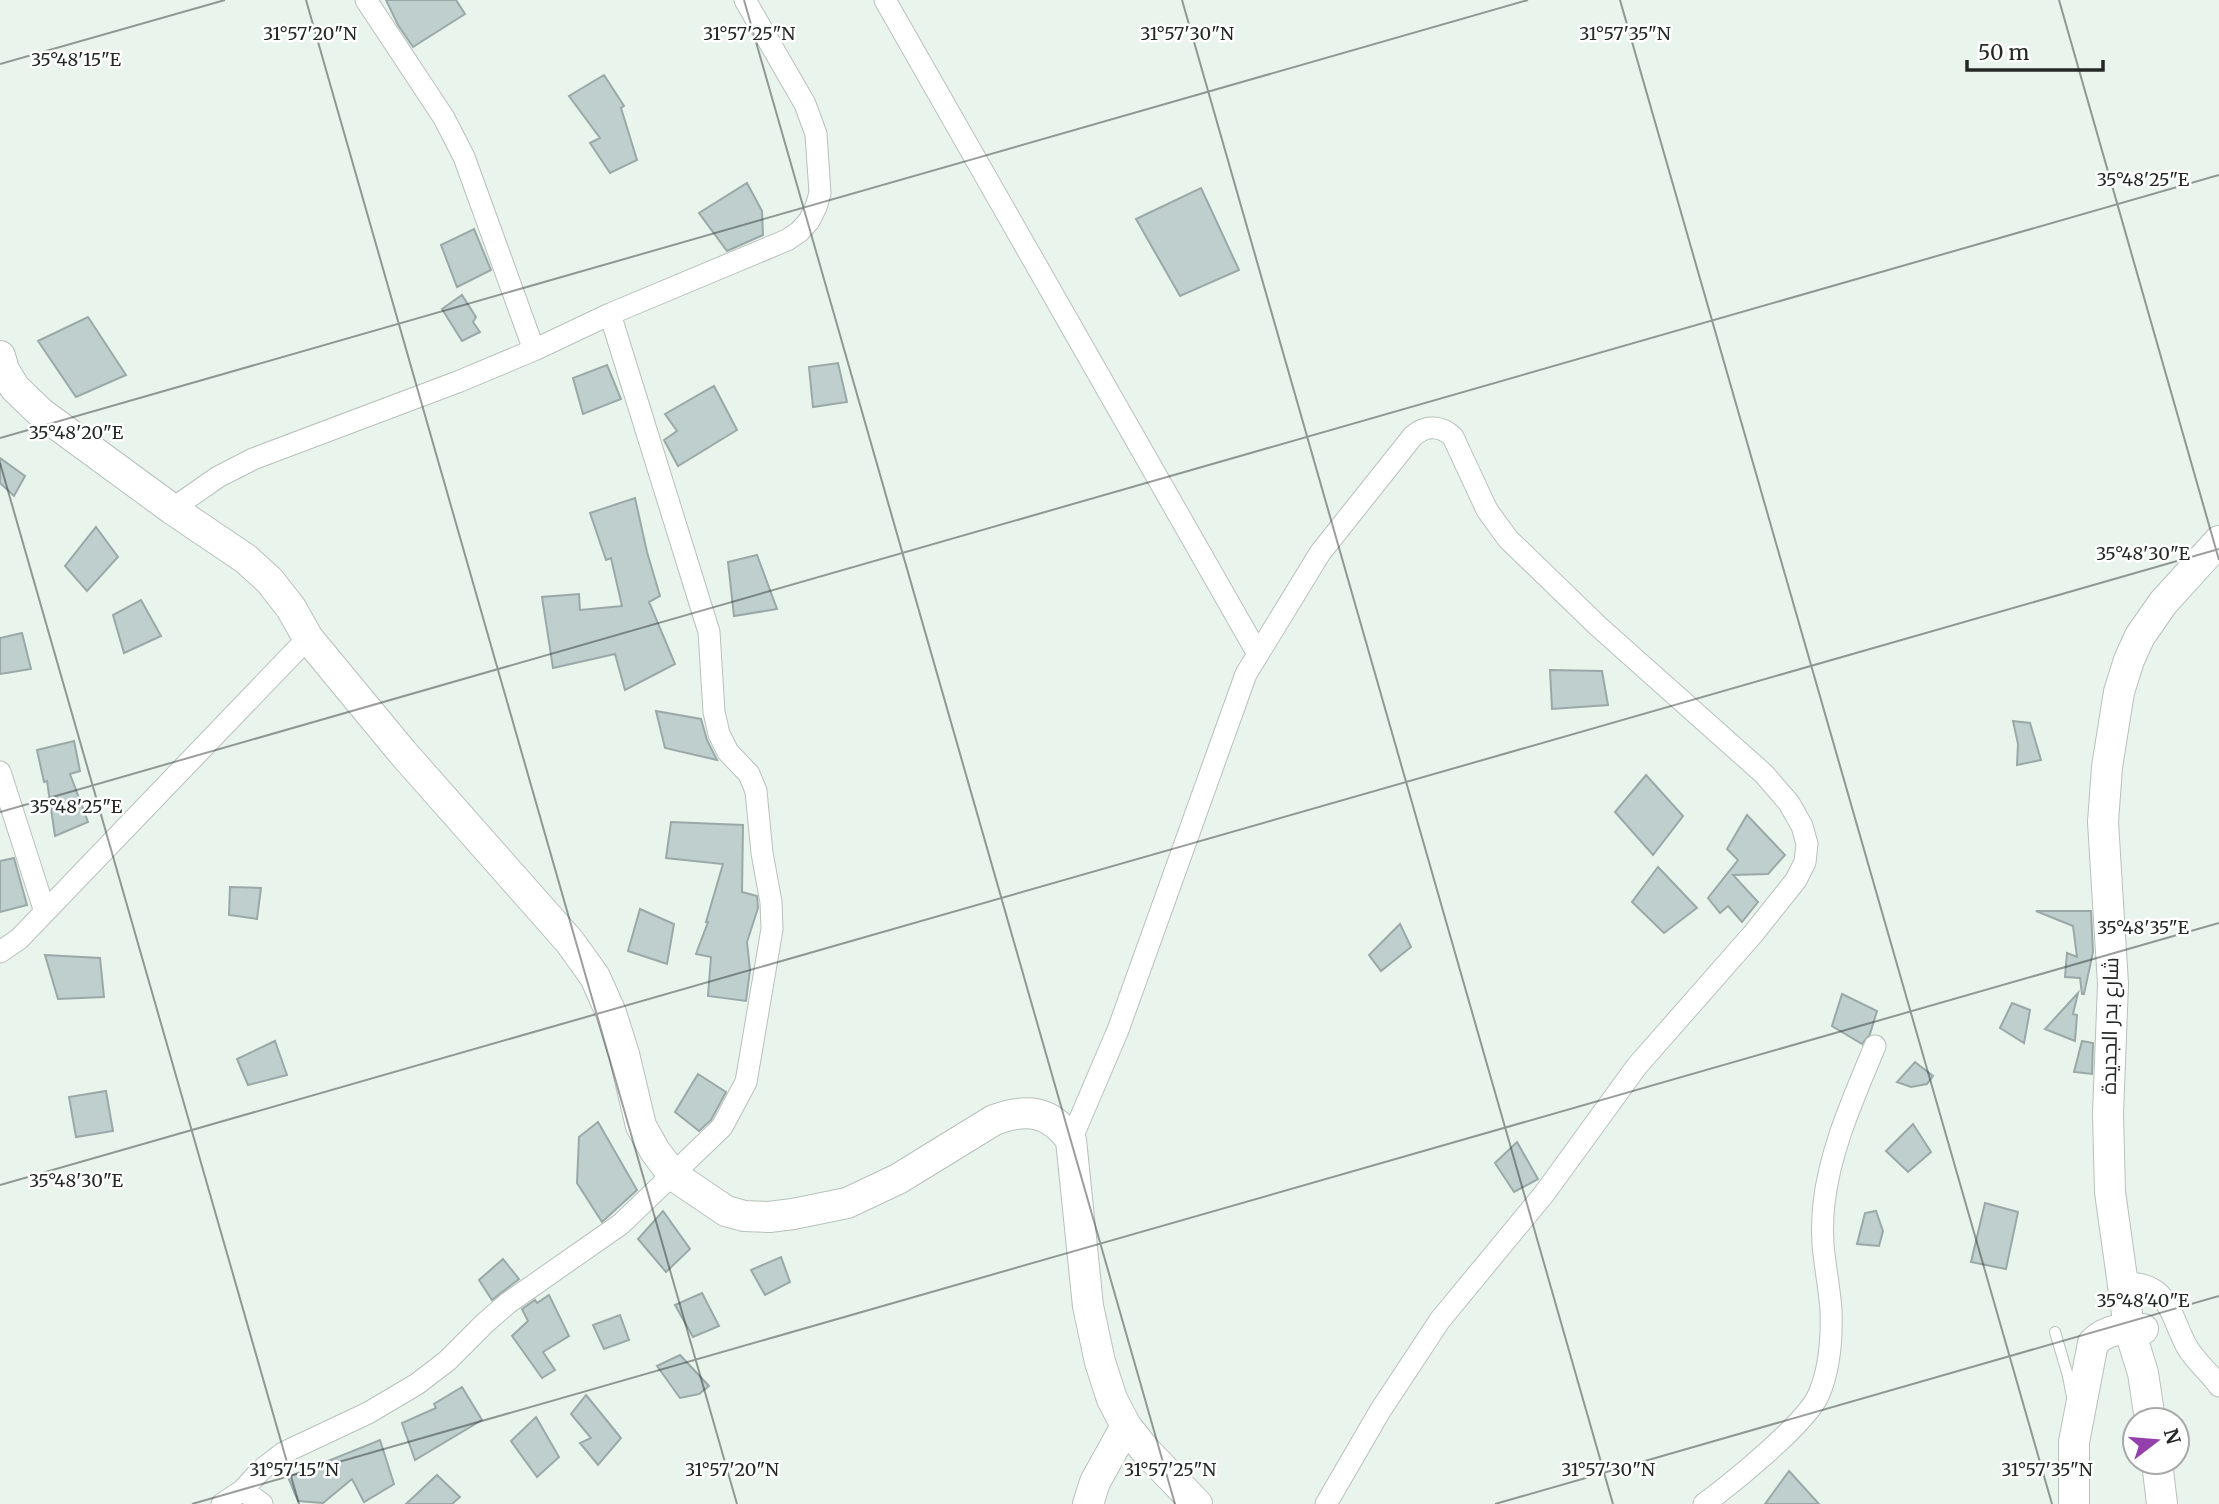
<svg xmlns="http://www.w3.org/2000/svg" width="2219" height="1504" font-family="Merriweather,Cairo,serif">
<rect width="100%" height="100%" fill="#e8f4ec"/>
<path fill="#bfcfce" stroke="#9aa9a8" stroke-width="2" d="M 386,0 L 456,0 L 465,14 L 413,47 L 398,25 Z
M 604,75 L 624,106 L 621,108 L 637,160 L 610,173 L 590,143 L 600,138 L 569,96 Z
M 747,183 L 762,211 L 763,235 L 727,251 L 699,213 Z
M 1201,188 L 1239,270 L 1180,296 L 1136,219 Z
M 474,229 L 491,270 L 457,287 L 441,245 Z
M 462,295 L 476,317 L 473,322 L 480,332 L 462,341 L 442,309 Z
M 88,317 L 126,375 L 76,397 L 38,341 Z
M 838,363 L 847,402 L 813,407 L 809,367 Z
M 607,365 L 621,399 L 583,414 L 573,378 Z
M 714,386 L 737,430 L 678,466 L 664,440 L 677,431 L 665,414 Z
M 0,458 L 25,476 L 14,496 L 0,483 Z
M 635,498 L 647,552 L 660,596 L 649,602 L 675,664 L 625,690 L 615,654 L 553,668 L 542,597 L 579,594 L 580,610 L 622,606 L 611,558 L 606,560 L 590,513 Z
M 96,527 L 118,557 L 87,591 L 65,566 Z
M 757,555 L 777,609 L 734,616 L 728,562 Z
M 141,600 L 161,636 L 124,653 L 113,615 Z
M 22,633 L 31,669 L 0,674 L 0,638 Z
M 1550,670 L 1602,671 L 1608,705 L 1552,709 Z
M 656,711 L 701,719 L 707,740 L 717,760 L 665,748 Z
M 2013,721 L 2030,723 L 2041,760 L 2017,765 L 2018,744 Z
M 74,741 L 80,771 L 70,774 L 88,822 L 55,836 L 47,781 L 44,782 L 37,750 Z
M 1646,775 L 1683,816 L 1653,855 L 1615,812 Z
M 1747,815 L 1785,855 L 1768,874 L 1733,875 L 1758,902 L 1742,922 L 1728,906 L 1720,913 L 1708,898 L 1738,860 L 1727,849 Z
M 671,822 L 743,825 L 742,892 L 757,896 L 758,908 L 747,942 L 750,970 L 746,1001 L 708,996 L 711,957 L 696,954 L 708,922 L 706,922 L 723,864 L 666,858 Z
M 14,858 L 27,905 L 0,912 L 0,861 Z
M 1658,867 L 1697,908 L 1664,933 L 1632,902 Z
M 230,887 L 261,888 L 257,919 L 229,915 Z
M 640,909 L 674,924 L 667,964 L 628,951 Z
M 2036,911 L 2091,911 L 2093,952 L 2084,994 L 2082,994 L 2080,978 L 2065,977 L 2067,953 L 2077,957 L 2073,926 Z
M 1400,924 L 1411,947 L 1381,971 L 1369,955 Z
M 45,955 L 100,958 L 104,997 L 58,999 Z
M 2078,993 L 2073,1014 L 2077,1015 L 2075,1041 L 2045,1029 Z
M 1842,994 L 1877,1011 L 1870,1034 L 1862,1044 L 1832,1026 Z
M 2012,1003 L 2030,1010 L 2024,1043 L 2000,1028 Z
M 275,1041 L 287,1075 L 248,1085 L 237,1059 Z
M 2082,1041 L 2093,1043 L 2092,1074 L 2074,1072 Z
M 1915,1062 L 1933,1076 L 1927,1084 L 1911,1087 L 1897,1082 Z
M 698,1074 L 726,1092 L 711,1120 L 699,1131 L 675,1112 Z
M 106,1091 L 113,1131 L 76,1137 L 69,1097 Z
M 598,1122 L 637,1190 L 602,1222 L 577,1183 L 579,1137 Z
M 1913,1124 L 1931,1152 L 1908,1172 L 1886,1151 Z
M 1517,1142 L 1538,1179 L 1514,1192 L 1495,1163 Z
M 1985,1203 L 2018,1212 L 2006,1269 L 1971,1262 Z
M 663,1211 L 690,1249 L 666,1272 L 638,1239 Z
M 1876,1211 L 1883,1231 L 1879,1246 L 1857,1244 L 1865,1213 Z
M 781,1257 L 790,1282 L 765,1295 L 751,1270 Z
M 503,1259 L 519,1279 L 492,1300 L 479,1280 Z
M 702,1293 L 719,1326 L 693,1337 L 675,1305 Z
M 549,1295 L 569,1336 L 543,1352 L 555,1370 L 542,1378 L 512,1336 L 528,1321 L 522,1309 L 535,1300 L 537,1303 Z
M 620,1315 L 629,1340 L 604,1349 L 593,1325 Z
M 680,1355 L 709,1386 L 699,1394 L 680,1398 L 657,1366 Z
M 462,1387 L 482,1420 L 415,1460 L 402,1423 L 436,1408 L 434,1404 Z
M 586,1395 L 621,1438 L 598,1465 L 580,1443 L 591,1438 L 571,1414 Z
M 536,1417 L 559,1457 L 537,1477 L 511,1441 Z
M 380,1440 L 394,1484 L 364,1502 L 352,1479 L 323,1503 L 298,1501 L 288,1477 Z
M 1789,1471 L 1819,1504 L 1765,1504 Z
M 437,1475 L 460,1497 L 452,1504 L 406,1504 Z"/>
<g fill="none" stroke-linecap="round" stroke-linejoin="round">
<g stroke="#b6c2ba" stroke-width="12">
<path id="lane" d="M 2055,1332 L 2068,1376 L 2072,1397"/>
</g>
<g stroke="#b6c2ba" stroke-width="23">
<path id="street" d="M 366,0 L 444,118 L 464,157 L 534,350
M 885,0 L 1258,654
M 172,509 L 218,477 L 253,459 L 460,381 L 534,350 L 610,314 L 787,240 L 799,232 L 809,221 L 816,207 L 820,193 L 816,134 L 805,104 L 745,0
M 0,772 L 45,912
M 0,952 L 19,939 L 308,638
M 1071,1140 L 1118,1030 L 1246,674 L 1320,553 L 1413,436 C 1426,425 1441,425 1453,437 L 1487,510 L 1508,539 L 1599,627 L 1764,774 L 1789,803 L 1802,826 L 1807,844 L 1805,862 L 1796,880 L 1753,934 L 1637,1066 L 1544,1194 L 1440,1320 L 1380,1411 L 1326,1504
M 2122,1283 C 2170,1281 2169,1314 2187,1347 C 2196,1362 2209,1372 2219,1386
M 243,1490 L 262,1504
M 222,1504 L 243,1490 L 261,1470 L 283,1453 L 368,1413 L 417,1384 L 447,1361 L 485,1323 L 508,1303 L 621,1224 L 722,1127 L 746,1082 L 772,929 L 771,902 L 762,853 L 756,791 L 749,774 L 728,752 L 719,734 L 714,712 L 709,632 L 610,314
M 1704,1504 C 1731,1484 1807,1423 1819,1394 C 1830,1368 1832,1338 1831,1310 C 1830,1294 1827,1278 1825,1262 C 1822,1244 1822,1222 1824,1203 C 1830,1149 1854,1097 1875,1046"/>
</g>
<g stroke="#b6c2ba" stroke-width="32">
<path id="secondary" d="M 0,356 L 4,370 L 15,388 L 41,413 L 172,509 L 246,559 L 270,581 L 291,608 L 308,638 L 403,753 L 570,942 L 595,977 L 611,1013 L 624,1054 L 641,1126 L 655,1151 L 673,1175 L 726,1211 L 744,1216 L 769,1217 L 793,1214 L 847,1203 L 898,1179 L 994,1120 C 1026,1108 1050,1110 1071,1140 L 1088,1306 L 1100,1362 L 1112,1399 L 1126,1426 L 1145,1450 L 1197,1504
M 2150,1420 L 2143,1373 L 2129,1328 L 2110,1192 L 2108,1114 L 2113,984 L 2103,822 L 2107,767 L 2119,692 L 2129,660 L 2140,636 L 2163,603 L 2219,541
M 2157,1462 L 2162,1504
M 1088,1504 L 1095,1482 L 1126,1426
M 2074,1504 L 2074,1442 L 2093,1343 C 2106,1329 2124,1328 2143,1329"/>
</g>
<use href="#lane" stroke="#fff" stroke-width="10"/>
<use href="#street" stroke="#fff" stroke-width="21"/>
<use href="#secondary" stroke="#fff" stroke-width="30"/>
</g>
<path fill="none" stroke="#242926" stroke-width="2" stroke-opacity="0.45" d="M 306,0 L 737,1504M 744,0 L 1175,1504M 1182,0 L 1613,1504M 1620,0 L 2052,1504M 2059,0 L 2219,560M 0,64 L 225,0M 0,438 L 1528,0M 0,463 L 299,1504M 0,812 L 2219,175M 0,1185 L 2219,549M 192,1504 L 2219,923M 1495,1504 L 2219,1296"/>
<g text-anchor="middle" stroke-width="5" stroke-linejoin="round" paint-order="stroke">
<g font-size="21" fill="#242926" stroke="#fff">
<text transform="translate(2110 1026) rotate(-89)" y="7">شارع بدر الجديدة</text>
</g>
</g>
<g font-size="18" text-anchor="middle" fill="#242926" stroke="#fff" stroke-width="5" stroke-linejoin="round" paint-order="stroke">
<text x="310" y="40">31°57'20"N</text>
<text x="749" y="40">31°57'25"N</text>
<text x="1187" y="40">31°57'30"N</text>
<text x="1625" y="40">31°57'35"N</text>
<text x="76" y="66">35°48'15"E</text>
<text x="2143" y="186">35°48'25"E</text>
<text x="76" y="439">35°48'20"E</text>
<text x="2143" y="560">35°48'30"E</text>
<text x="76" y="813">35°48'25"E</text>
<text x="2143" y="934">35°48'35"E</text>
<text x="76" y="1187">35°48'30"E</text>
<text x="2143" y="1307">35°48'40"E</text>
<text x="294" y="1476">31°57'15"N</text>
<text x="732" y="1476">31°57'20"N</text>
<text x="1170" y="1476">31°57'25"N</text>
<text x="1608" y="1476">31°57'30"N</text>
<text x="2047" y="1476">31°57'35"N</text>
</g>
<g transform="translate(2156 1441) rotate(74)"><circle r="33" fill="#ffffff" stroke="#a7a9a8" stroke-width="2"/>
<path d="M0-5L12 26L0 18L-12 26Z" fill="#933fac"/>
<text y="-10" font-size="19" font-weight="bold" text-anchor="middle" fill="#242926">N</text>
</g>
<path d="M1967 60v10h136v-10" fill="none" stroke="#242926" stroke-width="3.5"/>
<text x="1978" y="60" font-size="21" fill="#242926" stroke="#ffffff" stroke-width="5" paint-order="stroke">50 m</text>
</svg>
